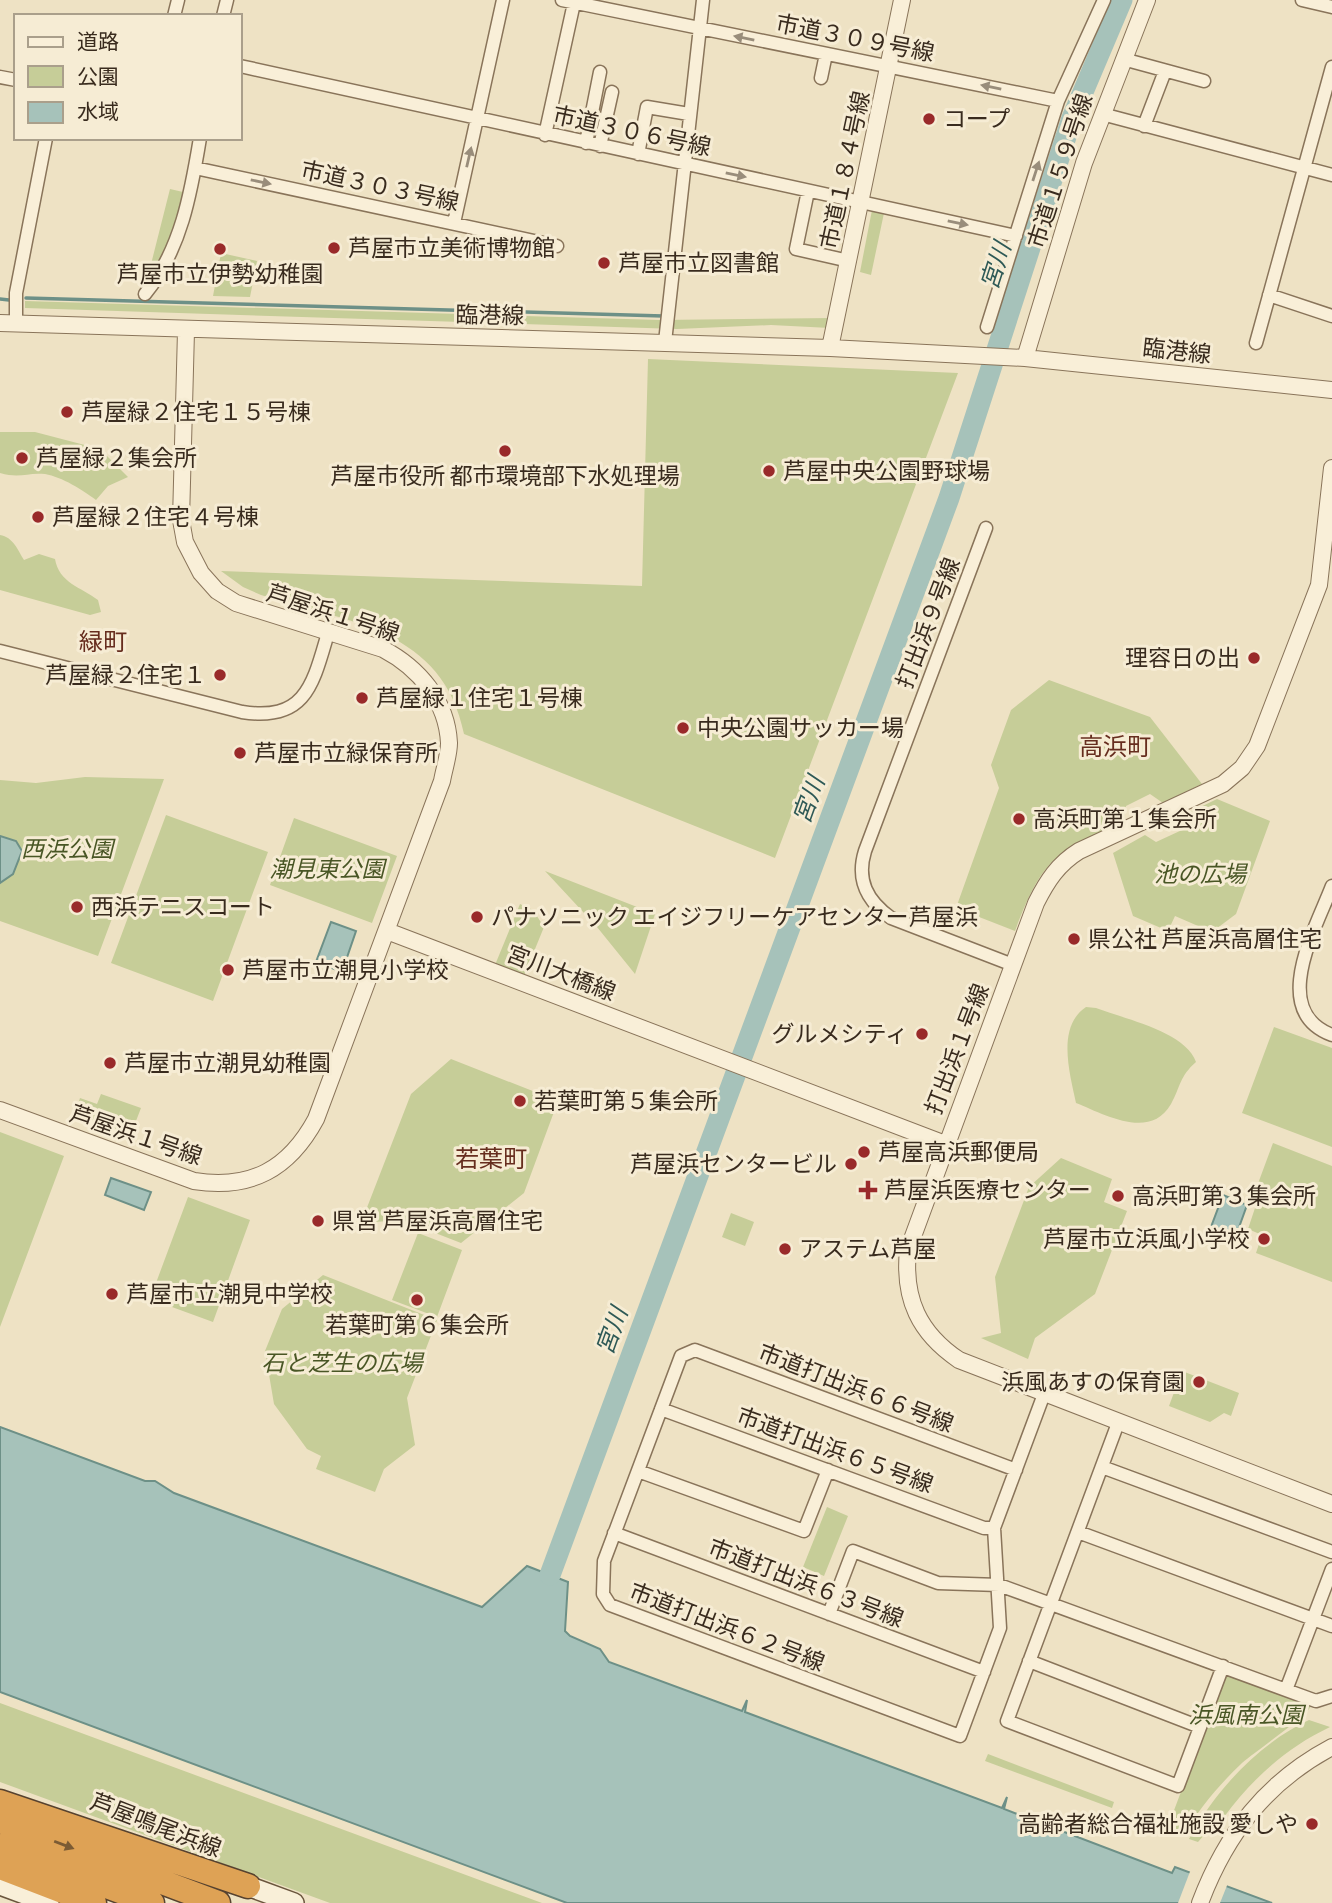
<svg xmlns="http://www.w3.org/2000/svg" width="1332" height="1903" font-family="'Crimson Pro','Noto Sans JP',serif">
<rect width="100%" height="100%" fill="#eee2c4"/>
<path fill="#c6cd98" d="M 170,189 L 183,192 L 168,252 L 146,284 Z
M 872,210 L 884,213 L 871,275 L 860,272 Z
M 221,253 L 257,261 L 250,297 L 213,296 Z
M 25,301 L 660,320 L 833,318 L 830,328 L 771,325 L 677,329 L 25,308 Z
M 648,359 L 958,373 L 775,858 L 464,734 C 443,629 348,622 261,595 L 243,587 L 221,571 L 642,586 Z
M 0,432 L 35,432 L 100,449 L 128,477 L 108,486 L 96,500 C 83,490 62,477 45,474 C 27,472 21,479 0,473 Z
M 0,535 C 13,537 18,550 24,560 L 39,554 L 55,559 C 59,583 81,587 98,600 L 101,612 L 90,615 L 0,590 Z
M 1049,680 L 1150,717 L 1202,784 L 1163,803 L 1150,794 L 1126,806 L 1124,821 C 1055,854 1044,855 1015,931 L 956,908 L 999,788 L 991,765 L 1011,710 Z
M 85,777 L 164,779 L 98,956 L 0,921 L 0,780 L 36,783 Z
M 1217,799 L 1270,821 L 1236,914 L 1212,932 L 1175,916 L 1168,931 L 1133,916 L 1113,853 L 1145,835 L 1156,842 L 1182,830 L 1182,816 Z
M 166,815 L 268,852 L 213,1001 L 111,963 Z
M 294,818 L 397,856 L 372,923 L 270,885 Z
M 545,871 L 655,914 L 635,974 L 597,927 Z
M 520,904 L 533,910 L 544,927 L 524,976 L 495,965 Z
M 1086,1007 L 1096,1008 C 1125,1019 1186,1032 1196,1062 C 1179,1077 1181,1086 1171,1104 C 1150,1141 1104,1114 1076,1103 C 1070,1074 1056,1027 1086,1007 Z
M 1274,1027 L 1332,1048 L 1332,1147 L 1242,1113 Z
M 451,1059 L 558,1101 L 524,1193 L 461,1243 L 402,1220 L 361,1223 L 411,1094 Z
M 101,1094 L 141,1108 L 131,1134 L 75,1114 L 80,1098 L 97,1104 Z
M 0,1132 L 64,1156 L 0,1327 Z
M 1273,1143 L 1332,1166 L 1332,1282 L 1256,1253 L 1262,1235 L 1248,1229 L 1258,1199 L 1253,1197 Z
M 1061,1158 L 1112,1179 L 1104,1202 L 1127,1211 L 1095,1294 L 1035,1338 L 1028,1359 L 981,1338 L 1001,1333 L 995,1277 L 1029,1187 Z
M 188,1197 L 250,1220 L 213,1322 L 150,1299 Z
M 731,1213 L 754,1222 L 745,1246 L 722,1237 Z
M 418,1233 L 462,1250 L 437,1317 L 392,1300 Z
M 323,1275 L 437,1320 L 407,1398 L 415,1445 L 384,1469 L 375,1492 L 316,1469 L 321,1456 L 307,1449 L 274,1404 L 265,1351 L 282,1309 Z
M 1182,1371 L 1239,1393 L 1231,1416 L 1224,1413 L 1210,1422 L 1169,1406 Z
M 827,1507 L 848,1516 L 824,1576 L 803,1567 Z
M 1226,1672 L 1313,1703 C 1309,1715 1256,1751 1242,1763 C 1220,1784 1198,1809 1184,1836 L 1167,1829 Z
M 0,1703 L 542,1903 L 330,1903 L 0,1782 Z
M 1309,1720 L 1330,1727 C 1286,1748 1253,1778 1224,1817 L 1219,1818 L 1198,1842 L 1189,1839 C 1215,1791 1259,1743 1309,1720 Z
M 988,1754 L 1114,1802 L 1112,1808 L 985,1761 Z"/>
<path fill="#a6c2ba" stroke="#6d9087" stroke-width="2" d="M 0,836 L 16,841 L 22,851 L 13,874 L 0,883 Z
M 331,922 L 356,931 L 342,972 L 316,962 Z
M 111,1178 L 151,1192 L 144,1210 L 105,1195 Z
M 1223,1195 L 1247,1205 L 1233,1244 L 1208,1235 Z
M 0,1427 L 145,1481 L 155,1481 L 174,1493 L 482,1607 L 527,1566 L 568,1582 L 565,1631 L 570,1636 L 600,1649 L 609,1662 L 742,1711 L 747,1700 L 745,1712 L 1002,1808 L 1007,1797 L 1004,1809 L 1172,1873 L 1175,1867 L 1272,1903 L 567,1903 L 0,1692 Z"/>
<path fill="#eee2c4" d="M 1191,1869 L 1228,1883 L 1220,1903 L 1178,1903 Z"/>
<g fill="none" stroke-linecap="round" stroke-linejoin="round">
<path stroke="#6d9087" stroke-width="3.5" d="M 26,298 L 663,316
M 0,299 L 9,300"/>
<path stroke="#a6c2ba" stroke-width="21" d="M 550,1575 L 949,498 L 1072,118 L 1122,0"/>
<g stroke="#89745a" stroke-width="15">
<path id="minor" d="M 562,0 L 1058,101
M 1302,0 L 1332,7
M 174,16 L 178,0
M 223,16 L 227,0
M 1123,59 L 1204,81
M 240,66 L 1016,236
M 0,77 L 16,80
M 821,78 L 826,54
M 1102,114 L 1332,175
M 1144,126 L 1165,71
M 545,135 L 574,3
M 586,143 L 600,72
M 600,146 L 612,92
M 638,154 L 647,107 L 689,114
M 195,168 L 557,246
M 808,191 L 796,249 L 849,261
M 454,223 L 503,0
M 145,294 C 181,250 191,193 200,138
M 1269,295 L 1332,316
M 16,324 L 16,293 L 46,138
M 987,327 L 1058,101 L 1104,0
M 665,342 L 703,0
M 1256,343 L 1332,67
M 986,528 L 865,851 C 856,880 867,901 891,918 L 1013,965
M 0,651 L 242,712 C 306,722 313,684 328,633
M 1332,886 C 1316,928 1268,1011 1332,1035
M 661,1409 L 984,1528 L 994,1528
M 1118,1423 L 1007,1721 L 1178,1786 L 1223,1666
M 1102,1467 L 1332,1552
M 1016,1470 L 695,1350 L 681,1356 L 604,1561 L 603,1594 L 610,1605 L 960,1736 L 1000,1628 L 994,1528 L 1044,1394
M 638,1471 L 804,1531 L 828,1470
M 1078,1532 L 1332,1626
M 614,1533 L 984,1672
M 829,1614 L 853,1551 L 938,1583 L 999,1585 L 1316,1701 L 1332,1696
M 1029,1661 L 1200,1727
M 1286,1690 L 1332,1569"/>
</g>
<g stroke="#89745a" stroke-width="18">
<path id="tertiary" d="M 0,323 L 830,348 L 1025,358 L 1332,390
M 830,348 L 902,0
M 1025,358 L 1084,163 L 1147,0
M 1332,468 L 1319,585 L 1257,746 L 1242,768 L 1223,784 L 1079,851 C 1058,864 1047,881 1036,903 L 908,1250 C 903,1299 919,1333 959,1360 L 1332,1504
M 387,931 L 945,1144
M 0,1110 L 194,1181 C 251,1190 289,1169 316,1119 L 442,781 C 444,769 449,755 449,743 C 447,701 419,668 383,649 L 236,603 L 217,591 L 201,573 L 185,542 L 181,520 L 186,331
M 1200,1903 C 1226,1834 1266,1782 1332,1747"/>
</g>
<g stroke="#6b553d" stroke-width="22">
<path id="secondary" d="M 237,1882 L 294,1903
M 0,1885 L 49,1903"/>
</g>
<g stroke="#57422f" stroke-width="27">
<path id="motorway" d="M 0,1802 L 248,1886
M 0,1821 L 218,1903
M 0,1846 L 152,1903
M 0,1867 L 94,1903"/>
</g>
<use href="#minor" stroke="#f9efd8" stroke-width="12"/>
<use href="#tertiary" stroke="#f9efd8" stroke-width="16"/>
<use href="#secondary" stroke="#f9efd8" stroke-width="19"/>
<use href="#motorway" stroke="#dea255" stroke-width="24"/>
</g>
<defs><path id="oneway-solid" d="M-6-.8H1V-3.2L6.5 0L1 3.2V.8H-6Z" transform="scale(1.75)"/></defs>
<g fill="#998d7b">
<use href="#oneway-solid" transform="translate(744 38) rotate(-169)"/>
<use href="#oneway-solid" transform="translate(991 87) rotate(-168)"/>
<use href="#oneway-solid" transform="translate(469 157) rotate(-77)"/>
<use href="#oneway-solid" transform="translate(1036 171) rotate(-72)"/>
<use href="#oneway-solid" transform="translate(736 175) rotate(12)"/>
<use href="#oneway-solid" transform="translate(261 182) rotate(12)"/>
<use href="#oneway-solid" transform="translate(958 223) rotate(12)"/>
</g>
<use fill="#7b5b34" href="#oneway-solid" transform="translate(64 1845) rotate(21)"/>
<g fill="#992a2a" stroke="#f6ecd4" stroke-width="2.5">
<circle cx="929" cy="119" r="7"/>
<circle cx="334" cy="248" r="7"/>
<circle cx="220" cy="249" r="7"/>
<circle cx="604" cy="263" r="7"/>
<circle cx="67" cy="412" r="7"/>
<circle cx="505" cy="451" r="7"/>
<circle cx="22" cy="458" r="7"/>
<circle cx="769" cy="471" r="7"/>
<circle cx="38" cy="517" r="7"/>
<circle cx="1254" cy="658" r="7"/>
<circle cx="220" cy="675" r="7"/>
<circle cx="362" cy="698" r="7"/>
<circle cx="683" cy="728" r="7"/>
<circle cx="240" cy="753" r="7"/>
<circle cx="1019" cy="819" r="7"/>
<circle cx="77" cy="907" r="7"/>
<circle cx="477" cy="917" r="7"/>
<circle cx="1074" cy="939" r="7"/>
<circle cx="228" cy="970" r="7"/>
<circle cx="922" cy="1034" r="7"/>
<circle cx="110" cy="1063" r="7"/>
<circle cx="520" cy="1101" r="7"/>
<circle cx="864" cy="1152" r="7"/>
<circle cx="851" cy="1164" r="7"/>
<path d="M864.5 1179.5h7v7h7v7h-7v7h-7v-7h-7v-7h7z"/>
<circle cx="1118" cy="1196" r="7"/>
<circle cx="318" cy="1221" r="7"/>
<circle cx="1264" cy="1239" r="7"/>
<circle cx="785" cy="1249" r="7"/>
<circle cx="112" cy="1294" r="7"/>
<circle cx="417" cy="1300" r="7"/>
<circle cx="1199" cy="1382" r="7"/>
<circle cx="1312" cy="1824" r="7"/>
</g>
<g text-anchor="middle" stroke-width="6" stroke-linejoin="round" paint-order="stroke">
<g font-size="23" fill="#392b1e" stroke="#f6ecd4">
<text transform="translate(855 38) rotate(11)" y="8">市道３０９号線</text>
<text transform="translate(632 131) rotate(12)" y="8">市道３０６号線</text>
<text transform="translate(845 170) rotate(-78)" y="8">市道１８４号線</text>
<text transform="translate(1060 171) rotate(-72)" y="8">市道１５９号線</text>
<text transform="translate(380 186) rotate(12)" y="8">市道３０３号線</text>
<text transform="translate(490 315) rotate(1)" y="8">臨港線</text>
<text transform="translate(1177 351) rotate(6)" y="8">臨港線</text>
<text transform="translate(333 613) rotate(18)" y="8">芦屋浜１号線</text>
<text transform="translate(928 623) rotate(-69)" y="8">打出浜９号線</text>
<text transform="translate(561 973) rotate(21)" y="8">宮川大橋線</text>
<text transform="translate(957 1049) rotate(-69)" y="8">打出浜１号線</text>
<text transform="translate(136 1135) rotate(19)" y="8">芦屋浜１号線</text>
<text transform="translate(856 1388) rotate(21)" y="8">市道打出浜６６号線</text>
<text transform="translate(835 1450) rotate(20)" y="8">市道打出浜６５号線</text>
<text transform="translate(806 1583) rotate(21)" y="8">市道打出浜６３号線</text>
<text transform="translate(727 1627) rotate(21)" y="8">市道打出浜６２号線</text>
<text transform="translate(156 1825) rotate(21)" y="8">芦屋鳴尾浜線</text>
</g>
<g font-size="23" fill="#392b1e" stroke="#f6ecd4" text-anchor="start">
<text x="943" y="127">コープ</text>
<text x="348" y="256">芦屋市立美術博物館</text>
<text x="618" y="271">芦屋市立図書館</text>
<text x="220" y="282" text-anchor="middle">芦屋市立伊勢幼稚園</text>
<text x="81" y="420">芦屋緑２住宅１５号棟</text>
<text x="36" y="466">芦屋緑２集会所</text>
<text x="783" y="479">芦屋中央公園野球場</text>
<text x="505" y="484" text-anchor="middle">芦屋市役所 都市環境部下水処理場</text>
<text x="52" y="525">芦屋緑２住宅４号棟</text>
<text x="1240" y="666" text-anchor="end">理容日の出</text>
<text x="206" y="683" text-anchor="end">芦屋緑２住宅１</text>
<text x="376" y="706">芦屋緑１住宅１号棟</text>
<text x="697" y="736">中央公園サッカー場</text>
<text x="254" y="761">芦屋市立緑保育所</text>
<text x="1033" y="827">高浜町第１集会所</text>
<text x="91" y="915">西浜テニスコート</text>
<text x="491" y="925">パナソニック エイジフリーケアセンター芦屋浜</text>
<text x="1088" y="947">県公社 芦屋浜高層住宅</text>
<text x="242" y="978">芦屋市立潮見小学校</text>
<text x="908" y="1042" text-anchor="end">グルメシティ</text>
<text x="124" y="1071">芦屋市立潮見幼稚園</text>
<text x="534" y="1109">若葉町第５集会所</text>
<text x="878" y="1160">芦屋高浜郵便局</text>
<text x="837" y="1172" text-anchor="end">芦屋浜センタービル</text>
<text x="884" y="1198">芦屋浜医療センター</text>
<text x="1132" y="1204">高浜町第３集会所</text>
<text x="332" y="1229">県営 芦屋浜高層住宅</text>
<text x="1250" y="1247" text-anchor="end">芦屋市立浜風小学校</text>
<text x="799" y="1257">アステム芦屋</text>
<text x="126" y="1302">芦屋市立潮見中学校</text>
<text x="417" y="1333" text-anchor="middle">若葉町第６集会所</text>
<text x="1185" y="1390" text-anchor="end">浜風あすの保育園</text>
<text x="1298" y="1832" text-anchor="end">高齢者総合福祉施設 愛しや</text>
</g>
<g font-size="23" font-style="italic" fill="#495625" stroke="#f6ecd4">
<text x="67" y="857">西浜公園</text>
<text x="327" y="877">潮見東公園</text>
<text x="1200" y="882">池の広場</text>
<text x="342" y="1371">石と芝生の広場</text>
<text x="1246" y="1723">浜風南公園</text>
</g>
<g font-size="24" font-style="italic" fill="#2e5956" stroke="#f6ecd4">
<text transform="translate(996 266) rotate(-72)" y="8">宮川</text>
<text transform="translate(809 800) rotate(-70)" y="8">宮川</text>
<text transform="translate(612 1331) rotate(-70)" y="8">宮川</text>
</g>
<g font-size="24" fill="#662d1e" stroke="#f6ecd4">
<text x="103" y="650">緑町</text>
<text x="1115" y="755">高浜町</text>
<text x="491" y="1167">若葉町</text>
</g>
</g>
<rect x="14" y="14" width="228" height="126" fill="#f6ecd4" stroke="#aa9f8b" stroke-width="2"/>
<rect x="28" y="37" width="35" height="10" fill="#f9efd8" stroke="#aa9f8b" stroke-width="2"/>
<text x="77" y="49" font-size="21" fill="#392b1e">道路</text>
<rect x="28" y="66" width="35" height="21" fill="#c6cd98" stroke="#aa9f8b" stroke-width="2"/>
<text x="77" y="84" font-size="21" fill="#392b1e">公園</text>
<rect x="28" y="102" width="35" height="21" fill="#a6c2ba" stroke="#aa9f8b" stroke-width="2"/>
<text x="77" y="119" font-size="21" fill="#392b1e">水域</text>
</svg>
